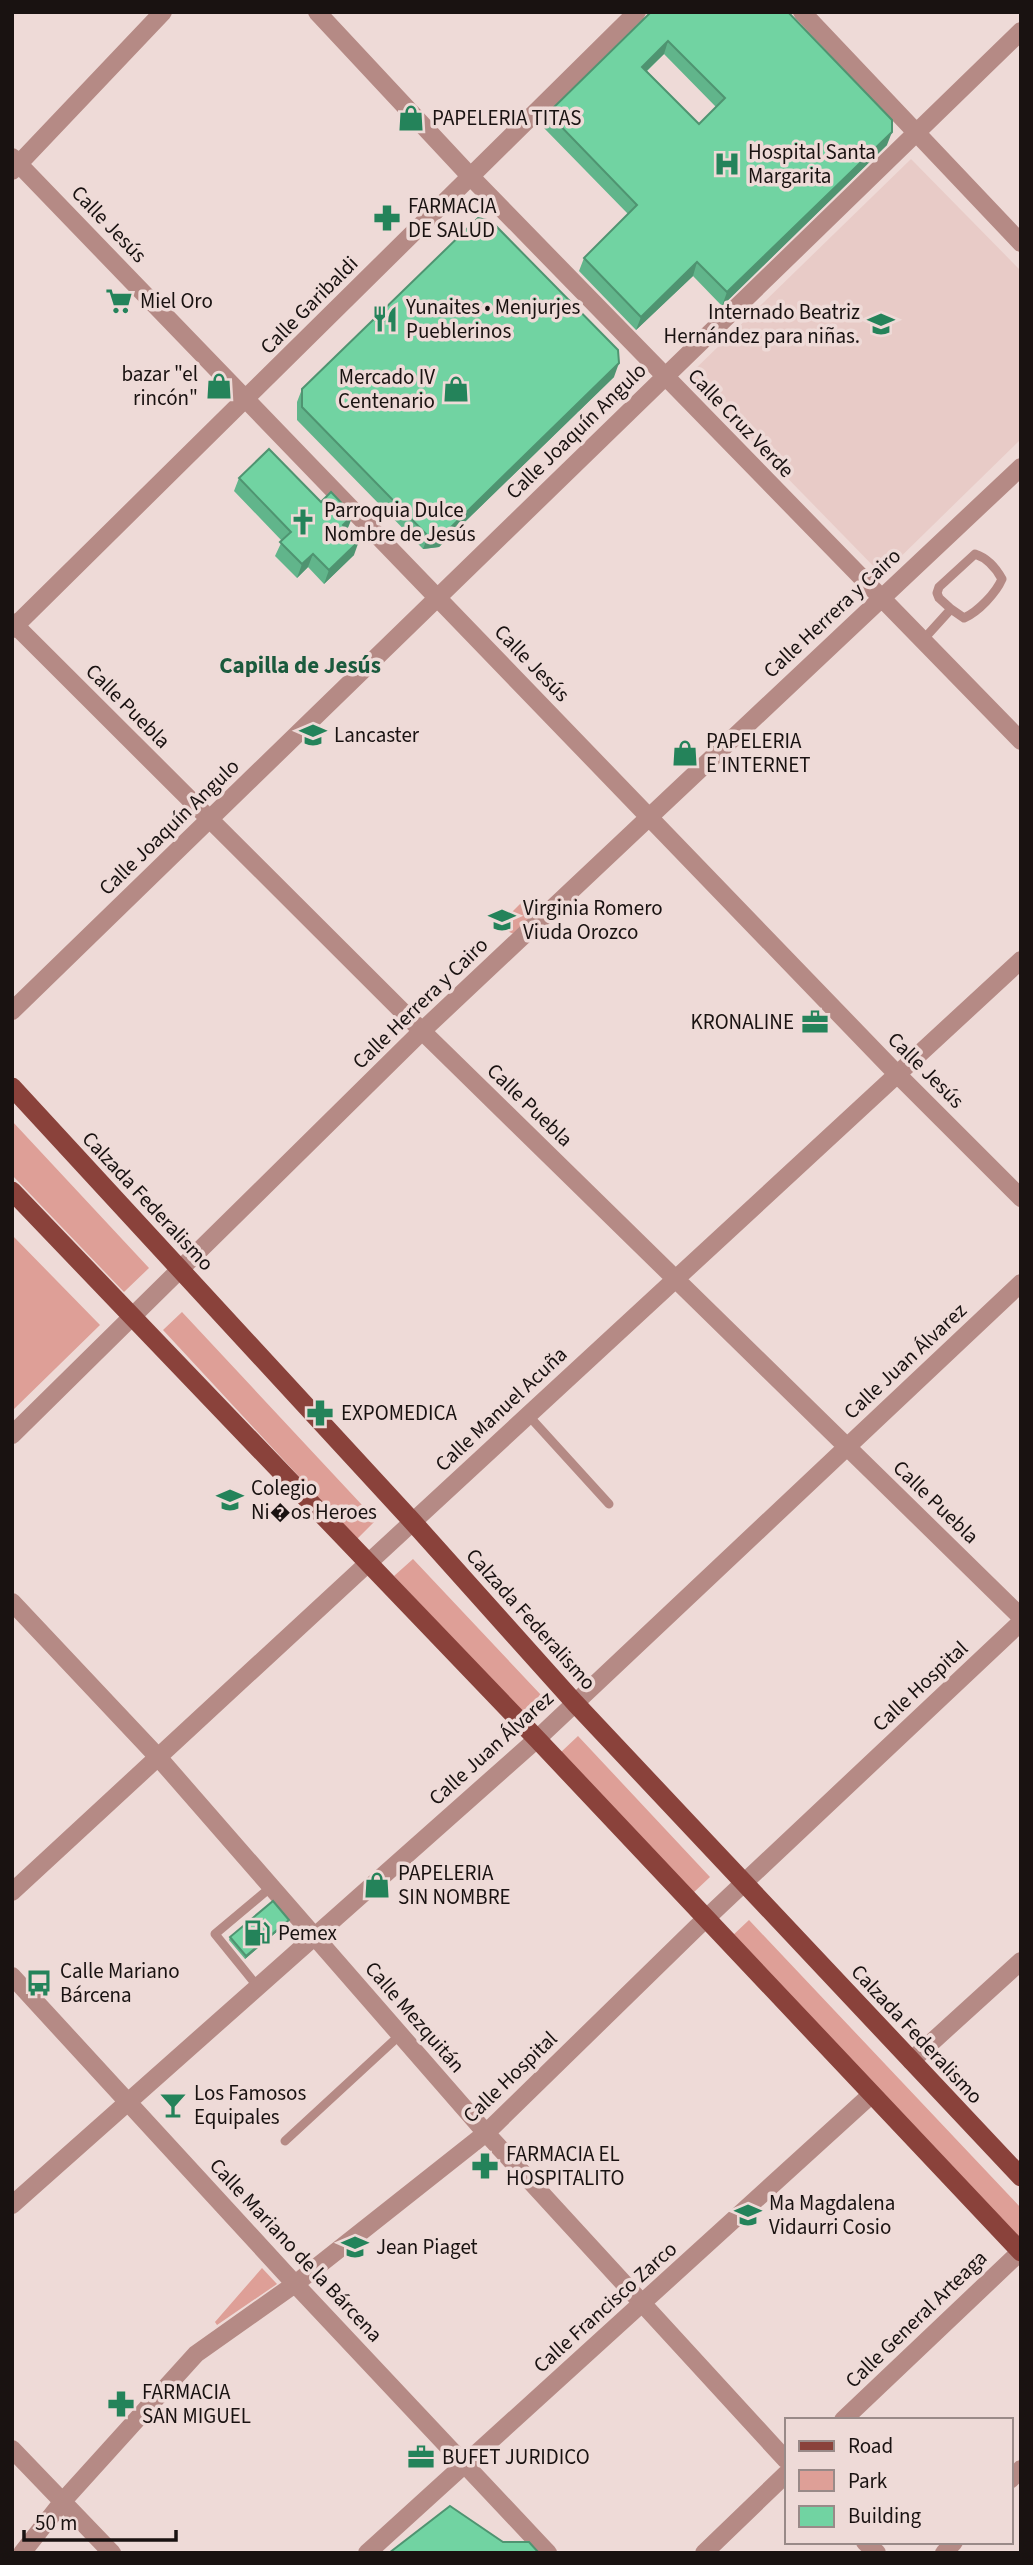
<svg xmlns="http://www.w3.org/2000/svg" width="1033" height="2565" font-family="'Source Sans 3',sans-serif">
<rect width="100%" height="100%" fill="#eedad7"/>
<path fill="#e8cbc7" d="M 911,159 L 1021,271 L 1021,439 L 882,575 L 688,376 Z"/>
<path fill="#de9f97" d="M 524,900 L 531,906 L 535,902 L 537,911 L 514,934 L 504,930 L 507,927 L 502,922 Z
M 12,1121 L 149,1268 L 124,1292 L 12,1175 Z
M 12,1235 L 100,1325 L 12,1411 Z
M 182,1312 L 376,1520 L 357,1539 L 163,1330 Z
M 413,1559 L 541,1695 L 522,1712 L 394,1576 Z
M 578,1736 L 710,1877 L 692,1894 L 560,1753 Z
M 749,1920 L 1021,2208 L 1021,2243 L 731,1937 Z
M 262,2268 L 277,2284 L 217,2325 L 215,2322 Z"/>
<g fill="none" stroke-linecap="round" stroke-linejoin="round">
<path stroke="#b58a85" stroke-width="9" d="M 922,641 L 951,609 L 964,618 C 978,612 996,593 1002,579 C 996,568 987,558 975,554 L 939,587 L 937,593 L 939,598 L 951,609
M 528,1415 L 609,1504
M 258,1987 L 215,1934 L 271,1887
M 285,2141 L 400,2035"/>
<path stroke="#b58a85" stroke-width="18" d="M 317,12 L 471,177 L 1021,741
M 802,12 L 1021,243
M 12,157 L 897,1074 L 1021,1198
M 12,171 L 163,12
M 12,622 L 422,1031 L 1021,1617
M 12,629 L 637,12
M 12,1011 L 1021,31
M 12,1435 L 422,1031 L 1021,467
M 12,1602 L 158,1757 L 486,2133 L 786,2460
M 12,1892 L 1021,960
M 12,1976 L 295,2284 L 548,2553
M 911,2061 L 1021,1961
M 12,2205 L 537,1739 L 1021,1283
M 843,2420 L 1020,2252
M 12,2449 L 112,2553
M 1010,2480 L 1021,2469
M 865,2542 L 877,2553
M 22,2553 L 63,2501 L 196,2354 L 295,2284 L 486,2133 L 696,1928 L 1021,1622
M 367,2553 L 872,2094
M 704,2553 L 786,2474
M 944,2553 L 954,2542"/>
<path stroke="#8a423b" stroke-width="19" d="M 12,1087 L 412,1521 L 575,1703 L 1021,2177
M 12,1191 L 537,1739 L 1021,2252"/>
</g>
<path fill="#61b58b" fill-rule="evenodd" d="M 651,12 L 887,145 L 722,306 L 693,276 L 636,330 L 579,271 L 584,258 L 628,214 L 543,127 L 548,113 ZM 664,54 L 716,107 L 699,124 L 647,71 Z
M 614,377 L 439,547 L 423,549 L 297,420 L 297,402 L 302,389 Z
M 239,478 L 321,502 L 348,528 L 354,555 L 324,584 L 308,567 L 297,578 L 275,556 L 282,541 L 234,491 Z
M 289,1920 L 287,1923 L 245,1959 L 229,1940 L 230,1937 Z"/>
<path fill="#4f9471" d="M 668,41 L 664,54 L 637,80 L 642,67 Z
M 892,132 L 887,145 L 722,306 L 727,292 Z
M 697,262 L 693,276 L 636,330 L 641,317 Z
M 619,363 L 614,377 L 439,547 L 423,549 L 428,536 Z
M 353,515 L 348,528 L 338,538 L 343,525 Z
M 359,541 L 354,555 L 324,584 L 329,570 Z
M 313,554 L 308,567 L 297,578 L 302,564 Z
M 289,1920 L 287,1923 L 245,1959 L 246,1956 Z"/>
<path fill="#71d3a2" stroke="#4f9471" stroke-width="2" fill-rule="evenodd" d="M 651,12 L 788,12 L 892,120 L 892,132 L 727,292 L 697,262 L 641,317 L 584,258 L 637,205 L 548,113 ZM 668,41 L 725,98 L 699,124 L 642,67 Z
M 478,218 L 491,221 L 618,350 L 619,363 L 444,534 L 428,536 L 302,407 L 302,389 Z
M 269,449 L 321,502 L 331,492 L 353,515 L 343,525 L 359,541 L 329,570 L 313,554 L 302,564 L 280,542 L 291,532 L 239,478 Z
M 273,1901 L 289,1920 L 246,1956 L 230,1937 Z
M 450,2506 L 503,2542 L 529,2542 L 539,2553 L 389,2553 Z"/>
<defs>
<g id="shop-bare" transform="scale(2.1)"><path d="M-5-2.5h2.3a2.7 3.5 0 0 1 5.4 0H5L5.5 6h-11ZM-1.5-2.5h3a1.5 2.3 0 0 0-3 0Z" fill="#24835a" stroke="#eedad7" stroke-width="2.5" paint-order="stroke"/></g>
<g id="hospital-bare" transform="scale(2.1)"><path d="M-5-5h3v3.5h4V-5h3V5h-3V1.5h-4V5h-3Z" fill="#24835a" stroke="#eedad7" stroke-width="2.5" paint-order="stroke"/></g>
<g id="pharmacy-bare" transform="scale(2.1)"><path d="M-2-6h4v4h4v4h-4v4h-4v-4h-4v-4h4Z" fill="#24835a" stroke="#eedad7" stroke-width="2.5" paint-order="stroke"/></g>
<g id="supermarket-bare" transform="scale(2.1)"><path d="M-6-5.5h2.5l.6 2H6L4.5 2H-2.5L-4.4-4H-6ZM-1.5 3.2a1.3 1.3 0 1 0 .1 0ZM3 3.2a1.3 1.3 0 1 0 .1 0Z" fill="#24835a" stroke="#eedad7" stroke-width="2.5" paint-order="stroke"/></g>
<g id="restaurant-bare" transform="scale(2.1)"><path d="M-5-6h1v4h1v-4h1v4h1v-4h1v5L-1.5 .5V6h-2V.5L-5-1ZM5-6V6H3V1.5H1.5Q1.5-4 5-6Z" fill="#24835a" stroke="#eedad7" stroke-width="2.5" paint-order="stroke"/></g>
<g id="school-bare" transform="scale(2.1)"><path d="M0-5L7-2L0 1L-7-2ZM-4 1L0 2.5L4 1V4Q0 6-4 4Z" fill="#24835a" stroke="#eedad7" stroke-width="2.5" paint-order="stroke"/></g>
<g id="church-bare" transform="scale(2.1)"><path d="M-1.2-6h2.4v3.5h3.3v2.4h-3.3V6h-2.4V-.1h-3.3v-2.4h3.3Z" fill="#24835a" stroke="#eedad7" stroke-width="2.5" paint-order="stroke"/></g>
<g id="office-bare" transform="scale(2.1)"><path d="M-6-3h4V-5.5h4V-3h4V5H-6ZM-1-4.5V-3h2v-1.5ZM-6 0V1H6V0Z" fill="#24835a" stroke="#eedad7" stroke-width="2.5" paint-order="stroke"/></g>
<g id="fuel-bare" transform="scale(2.1)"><path d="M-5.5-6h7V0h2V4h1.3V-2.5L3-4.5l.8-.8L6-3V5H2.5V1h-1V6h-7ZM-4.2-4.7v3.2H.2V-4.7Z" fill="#24835a" stroke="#eedad7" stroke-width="2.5" paint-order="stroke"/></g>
<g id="bus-bare" transform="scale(2.1)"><path d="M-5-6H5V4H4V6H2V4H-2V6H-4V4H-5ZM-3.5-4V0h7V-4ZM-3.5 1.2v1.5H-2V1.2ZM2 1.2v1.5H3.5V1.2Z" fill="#24835a" stroke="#eedad7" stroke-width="2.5" paint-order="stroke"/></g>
<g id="bar-bare" transform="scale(2.1)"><path d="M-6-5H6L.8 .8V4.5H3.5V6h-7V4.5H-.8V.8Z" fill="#24835a" stroke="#eedad7" stroke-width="2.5" paint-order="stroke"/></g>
</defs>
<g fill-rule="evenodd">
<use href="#shop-bare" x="411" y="118"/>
<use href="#hospital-bare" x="727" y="164"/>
<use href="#pharmacy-bare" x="387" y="218"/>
<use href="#supermarket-bare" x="119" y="301"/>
<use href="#restaurant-bare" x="385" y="319"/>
<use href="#school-bare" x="881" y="324"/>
<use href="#shop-bare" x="219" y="386"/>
<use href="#shop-bare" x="456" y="389"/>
<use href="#church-bare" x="303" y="522"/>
<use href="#school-bare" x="313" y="735"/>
<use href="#shop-bare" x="685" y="753"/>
<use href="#school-bare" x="502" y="920"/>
<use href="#office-bare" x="815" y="1022"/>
<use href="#pharmacy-bare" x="320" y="1413"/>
<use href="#school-bare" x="230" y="1500"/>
<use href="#shop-bare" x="377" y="1885"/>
<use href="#fuel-bare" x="257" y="1933"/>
<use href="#bus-bare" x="39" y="1983"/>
<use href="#bar-bare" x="173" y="2105"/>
<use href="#pharmacy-bare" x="485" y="2166"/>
<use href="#school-bare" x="748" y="2215"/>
<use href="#school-bare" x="355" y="2247"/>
<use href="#pharmacy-bare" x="121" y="2404"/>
<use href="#office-bare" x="421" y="2457"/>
</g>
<g text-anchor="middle" stroke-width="7" stroke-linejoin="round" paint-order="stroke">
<g font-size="21" fill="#191211" stroke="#eedad7" text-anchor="start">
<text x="432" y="125">PAPELERIA TITAS</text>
<text x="748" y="159">Hospital Santa<tspan x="748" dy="24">Margarita</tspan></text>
<text x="408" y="213">FARMACIA<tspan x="408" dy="24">DE SALUD</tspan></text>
<text x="140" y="308">Miel Oro</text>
<text x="406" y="314">Yunaites • Menjurjes<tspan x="406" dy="24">Pueblerinos</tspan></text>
<text x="860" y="319" text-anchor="end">Internado Beatriz<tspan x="860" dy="24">Hernández para niñas.</tspan></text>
<text x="198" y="381" text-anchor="end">bazar "el<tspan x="198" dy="24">rincón"</tspan></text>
<text x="435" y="384" text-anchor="end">Mercado IV<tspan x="435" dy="24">Centenario</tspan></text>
<text x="324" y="517">Parroquia Dulce<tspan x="324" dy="24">Nombre de Jesús</tspan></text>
<text x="334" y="742">Lancaster</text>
<text x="706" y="748">PAPELERIA<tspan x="706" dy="24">E INTERNET</tspan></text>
<text x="523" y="915">Virginia Romero<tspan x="523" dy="24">Viuda Orozco</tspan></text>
<text x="794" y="1029" text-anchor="end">KRONALINE</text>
<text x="341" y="1420">EXPOMEDICA</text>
<text x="251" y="1495">Colegio<tspan x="251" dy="24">Ni�os Heroes</tspan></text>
<text x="398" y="1880">PAPELERIA<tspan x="398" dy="24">SIN NOMBRE</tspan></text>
<text x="278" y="1940">Pemex</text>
<text x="60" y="1978">Calle Mariano<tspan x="60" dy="24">Bárcena</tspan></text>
<text x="194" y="2100">Los Famosos<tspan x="194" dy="24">Equipales</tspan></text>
<text x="506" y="2161">FARMACIA EL<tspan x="506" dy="24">HOSPITALITO</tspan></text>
<text x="769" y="2210">Ma Magdalena<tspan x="769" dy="24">Vidaurri Cosio</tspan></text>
<text x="376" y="2254">Jean Piaget</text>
<text x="142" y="2399">FARMACIA<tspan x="142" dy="24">SAN MIGUEL</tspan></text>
<text x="442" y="2464">BUFET JURIDICO</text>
</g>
<g font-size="21" fill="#191211" stroke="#eedad7">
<text transform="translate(109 224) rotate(46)" y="7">Calle Jesús</text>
<text transform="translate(309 305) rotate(-45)" y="7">Calle Garibaldi</text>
<text transform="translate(741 423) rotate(46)" y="7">Calle Cruz Verde</text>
<text transform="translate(576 431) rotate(-44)" y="7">Calle Joaquín Angulo</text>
<text transform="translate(832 613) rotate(-43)" y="7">Calle Herrera y Cairo</text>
<text transform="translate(532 663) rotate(46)" y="7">Calle Jesús</text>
<text transform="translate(128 706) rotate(45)" y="7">Calle Puebla</text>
<text transform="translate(169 827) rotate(-44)" y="7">Calle Joaquín Angulo</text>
<text transform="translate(420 1003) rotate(-44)" y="7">Calle Herrera y Cairo</text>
<text transform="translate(926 1070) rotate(45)" y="7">Calle Jesús</text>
<text transform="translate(530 1105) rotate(44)" y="7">Calle Puebla</text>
<text transform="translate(148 1201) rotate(47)" y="7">Calzada Federalismo</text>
<text transform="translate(905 1361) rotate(-43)" y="7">Calle Juan Álvarez</text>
<text transform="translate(501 1409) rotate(-43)" y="7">Calle Manuel Acuña</text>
<text transform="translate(936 1502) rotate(44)" y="7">Calle Puebla</text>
<text transform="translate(531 1619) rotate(48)" y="7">Calzada Federalismo</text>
<text transform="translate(920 1686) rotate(-43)" y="7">Calle Hospital</text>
<text transform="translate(491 1748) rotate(-42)" y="7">Calle Juan Álvarez</text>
<text transform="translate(415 2017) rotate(49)" y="7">Calle Mezquitán</text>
<text transform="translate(917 2034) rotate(47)" y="7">Calzada Federalismo</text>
<text transform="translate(510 2077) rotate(-44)" y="7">Calle Hospital</text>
<text transform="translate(296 2250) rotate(47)" y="7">Calle Mariano de la Bárcena</text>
<text transform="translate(605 2307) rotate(-42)" y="7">Calle Francisco Zarco</text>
<text transform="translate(916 2319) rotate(-44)" y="7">Calle General Arteaga</text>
</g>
<g font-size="23" font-weight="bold" fill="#1a5a3d" stroke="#eedad7">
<text x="300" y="673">Capilla de Jesús</text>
</g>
</g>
<rect width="1033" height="2565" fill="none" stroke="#191211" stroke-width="28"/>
<rect x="785" y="2418" width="228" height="126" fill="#eedad7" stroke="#998a88" stroke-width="2"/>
<rect x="799" y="2441" width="35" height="10" fill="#8a423b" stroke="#998a88" stroke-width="2"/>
<text x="848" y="2453" font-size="21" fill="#191211">Road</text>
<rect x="799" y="2470" width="35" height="21" fill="#de9f97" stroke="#998a88" stroke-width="2"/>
<text x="848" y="2488" font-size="21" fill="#191211">Park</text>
<rect x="799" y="2506" width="35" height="21" fill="#71d3a2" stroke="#998a88" stroke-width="2"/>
<text x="848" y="2523" font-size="21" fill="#191211">Building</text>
<path d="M24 2530v10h152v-10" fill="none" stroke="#191211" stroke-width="3.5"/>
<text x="35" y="2530" font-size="21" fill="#191211" stroke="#eedad7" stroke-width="5" paint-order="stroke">50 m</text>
</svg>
